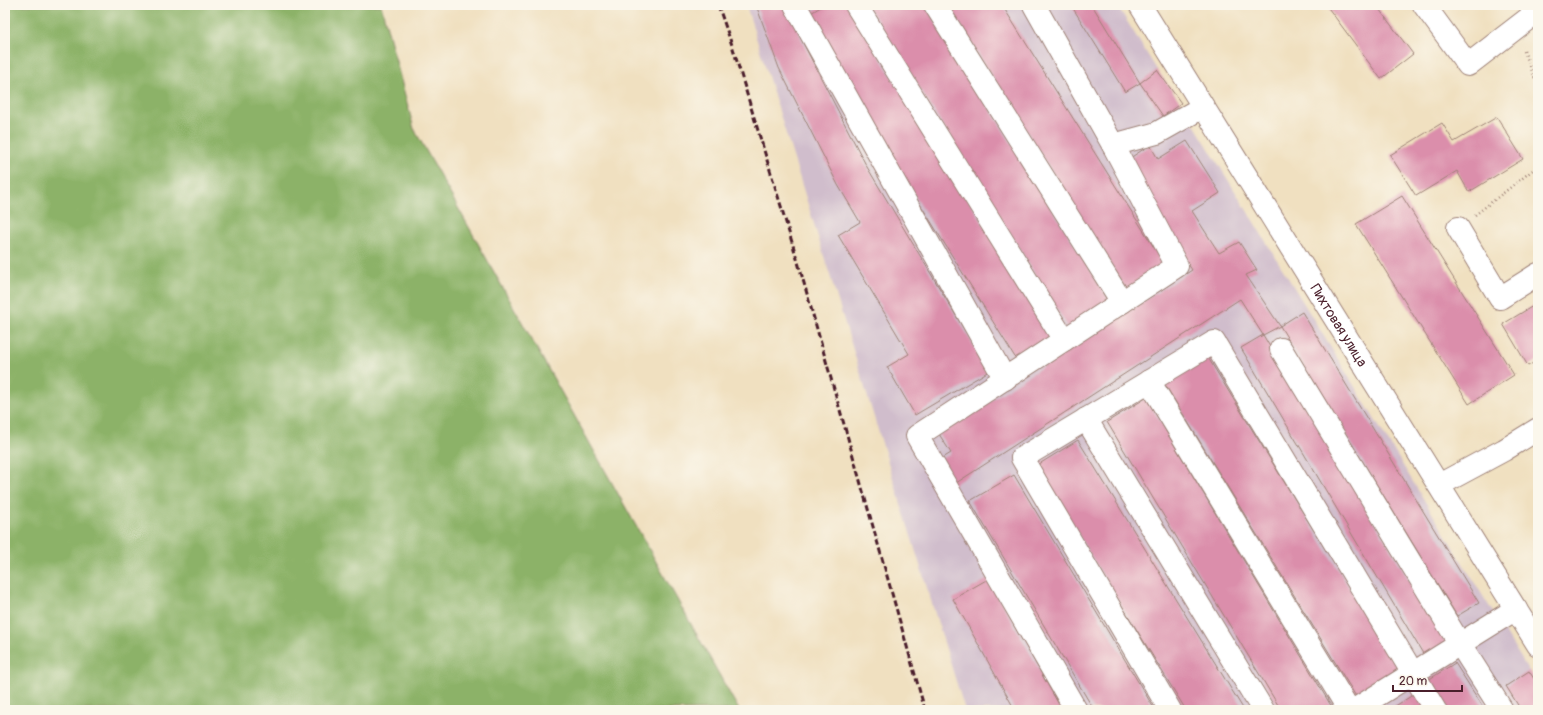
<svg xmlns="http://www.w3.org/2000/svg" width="1543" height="715" font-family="Pangolin,sans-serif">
<rect width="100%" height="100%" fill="#fbf7ec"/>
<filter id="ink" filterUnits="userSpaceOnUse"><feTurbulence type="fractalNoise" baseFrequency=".025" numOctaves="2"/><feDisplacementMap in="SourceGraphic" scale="8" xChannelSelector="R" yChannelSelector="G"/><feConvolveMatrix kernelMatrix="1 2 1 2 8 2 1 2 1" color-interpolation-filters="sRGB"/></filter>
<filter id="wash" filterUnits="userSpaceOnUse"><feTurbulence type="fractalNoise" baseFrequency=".012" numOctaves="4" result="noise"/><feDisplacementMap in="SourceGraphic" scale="16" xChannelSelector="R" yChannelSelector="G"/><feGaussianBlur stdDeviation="0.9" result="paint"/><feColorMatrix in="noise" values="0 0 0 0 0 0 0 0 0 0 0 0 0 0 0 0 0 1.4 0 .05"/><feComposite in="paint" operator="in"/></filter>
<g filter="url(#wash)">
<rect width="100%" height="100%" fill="#f0e0c0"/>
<path fill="#d0bdcc" d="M 746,5 L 1117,5 L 1157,70 L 1181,103 L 1538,686 L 1538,710 L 965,710 Z"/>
<path fill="#8cb267" stroke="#6b6849" d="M 5,5 L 381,5 L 414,129 L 739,710 L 5,710 Z"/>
<g id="blocks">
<path fill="#db8eab" d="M 756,5 L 788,5 L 803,43 L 867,167 L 989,371 L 915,415 L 887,367 L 909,354 L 838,235 L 860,222 L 838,185 L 779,68 Z
M 824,5 L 847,5 L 1055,339 L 1018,362 L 804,17 Z
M 868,5 L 925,5 L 1113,307 L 1072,333 Z
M 948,5 L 1002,5 L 1165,265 L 1126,289 Z
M 1071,5 L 1092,5 L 1140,83 L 1125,92 Z
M 1326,5 L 1376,5 L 1413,54 L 1381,79 Z
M 1157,70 L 1181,103 L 1163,116 L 1140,83 Z
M 1497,117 L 1523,159 L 1469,192 L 1457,171 L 1416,196 L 1390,155 L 1442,123 L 1454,142 Z
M 1187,141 L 1220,193 L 1192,211 L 1219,253 L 1239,242 L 1257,270 L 1246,275 L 1280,326 L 1263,335 L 1240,299 L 953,485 L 938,461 L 951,453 L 939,434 L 1192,270 L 1124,162 L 1150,145 L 1158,159 Z
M 1402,196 L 1514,375 L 1469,404 L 1356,224 Z
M 1538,303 L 1538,360 L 1528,366 L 1503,324 Z
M 1302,312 L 1479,603 L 1457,616 L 1280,326 Z
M 1263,335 L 1447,644 L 1425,657 L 1241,348 Z
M 1207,356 L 1400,671 L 1357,698 L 1164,383 Z
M 1146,398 L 1333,709 L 1281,710 L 1107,422 Z
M 1078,440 L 1244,710 L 1186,710 L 1036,466 Z
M 1014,475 L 1155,710 L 1094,710 L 970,501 Z
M 988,579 L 1062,710 L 1015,710 L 953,599 Z
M 1455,663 L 1485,710 L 1446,710 L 1428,680 Z
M 1529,671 L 1538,685 L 1538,710 L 1521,710 L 1506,686 Z
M 1416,693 L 1427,710 L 1389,710 Z"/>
</g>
</g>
<g filter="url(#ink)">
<use href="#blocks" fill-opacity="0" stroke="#9d8076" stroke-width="1"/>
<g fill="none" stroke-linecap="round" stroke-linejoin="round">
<g stroke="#9d8076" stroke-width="24">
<g id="minor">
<path d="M 795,5 L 1005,379"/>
<path d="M 856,5 L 1064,340"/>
<path d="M 935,5 L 1122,302"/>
<path d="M 1034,5 L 1113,145"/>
<path id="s1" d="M 1140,5 L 1538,645"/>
<path d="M 1424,5 L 1468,65 L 1538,11"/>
<path d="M 1458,228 L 1500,298 L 1538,274"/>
<path d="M 1281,349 L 1460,644 L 1502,710"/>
<path d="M 1149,381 L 1349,710"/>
<path d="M 1086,419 L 1263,710"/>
<path d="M 1439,485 L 1504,450 L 1538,429"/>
<path d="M 1076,710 L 917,436 L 1177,266 L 1113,145 L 1157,133 L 1203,107"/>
<path d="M 1170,710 L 1022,458 L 1214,342 L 1435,710"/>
<path d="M 1354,710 L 1516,609"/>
</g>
</g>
<path stroke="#9d8076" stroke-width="2.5" stroke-dasharray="1 3" stroke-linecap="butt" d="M 1524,51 L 1538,86
M 1475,215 L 1538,166"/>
<use href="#minor" stroke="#fff" stroke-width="22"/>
<path stroke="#4a1f2b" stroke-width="3" stroke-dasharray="6 3" stroke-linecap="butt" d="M 718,5 L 732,45 L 798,262 L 925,710"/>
</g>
</g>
<g text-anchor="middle" stroke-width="3" stroke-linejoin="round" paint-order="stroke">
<g font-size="14" fill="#4a1f2b" stroke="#fbf7ec">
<text dy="5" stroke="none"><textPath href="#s1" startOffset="377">Пихтовая улица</textPath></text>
</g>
</g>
<rect width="1543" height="715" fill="none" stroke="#fbf7ec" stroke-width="20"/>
<path d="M1393 685v6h69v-6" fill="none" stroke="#4a1f2b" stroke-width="2"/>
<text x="1399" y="685" font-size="12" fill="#4a1f2b" stroke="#fbf7ec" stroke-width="3" paint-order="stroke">20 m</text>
</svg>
